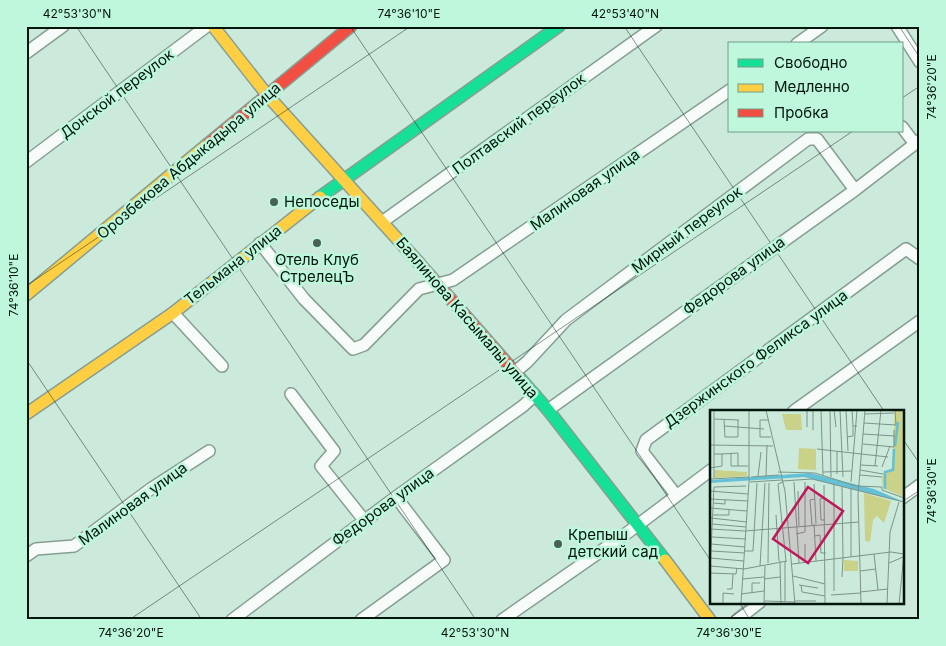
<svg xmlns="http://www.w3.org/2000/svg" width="946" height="646" font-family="Inter,sans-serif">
<rect width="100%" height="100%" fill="#cbeadb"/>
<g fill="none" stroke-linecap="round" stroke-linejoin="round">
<g stroke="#869e92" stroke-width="14">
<path id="street" d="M 897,26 L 920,62
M 797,44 L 822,26
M 26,53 L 63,26
M 902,127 L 915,144
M 26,162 L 207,26
M 382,222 L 656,26
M 260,243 L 304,299 L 353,349 L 364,345 L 419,289 L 453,280 L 730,90
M 173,313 L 222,366
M 515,372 L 527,362 L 566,320 L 808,139 L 817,139 L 855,190
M 291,394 L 334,451 L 321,466 L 364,520
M 548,410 L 855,190 L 920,140
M 794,411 L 920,321
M 676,495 L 642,451 L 646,440 L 906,249 L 920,259
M 902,498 L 920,485
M 26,556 L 36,549 L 74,546 L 152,488 L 209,451
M 232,620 L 396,497 L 523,406 L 535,395
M 361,620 L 444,560 L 396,497
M 502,620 L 627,533 L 711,470
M 737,620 L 760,602"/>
</g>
<g stroke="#869e92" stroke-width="14">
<path id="fast" d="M 320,197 L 559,26
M 519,377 L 548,410 L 665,560"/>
</g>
<g stroke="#869e92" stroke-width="14">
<path id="slow" d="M 213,26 L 268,96 L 419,263
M 26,295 L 208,144
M 26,414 L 173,313 L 320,197
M 665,560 L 710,620"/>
</g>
<g stroke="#869e92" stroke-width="14">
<path id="jam" d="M 208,144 L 351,26
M 419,263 L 519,377"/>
</g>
<use href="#street" stroke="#f7fcfa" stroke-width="11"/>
<use href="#fast" stroke="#16e098" stroke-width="11"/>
<use href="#slow" stroke="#ffcf43" stroke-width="11"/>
<use href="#jam" stroke="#f24e42" stroke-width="11"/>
</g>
<path fill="none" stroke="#02160d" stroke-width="1" stroke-opacity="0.45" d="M 76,26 L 476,620M 350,26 L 711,561M 624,26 L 884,411M 899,26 L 920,58M 902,98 L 920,86M 26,286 L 411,26M 26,359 L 202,620M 902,438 L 920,464M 902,502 L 920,490M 739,602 L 750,620M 129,620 L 853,131M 727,620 L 753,602"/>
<g fill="#486055" stroke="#bef7db" stroke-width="2">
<circle cx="274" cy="202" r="5"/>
<circle cx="317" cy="243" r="5"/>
<circle cx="558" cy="544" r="5"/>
</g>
<g text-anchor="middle" stroke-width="5" stroke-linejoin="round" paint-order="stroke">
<g font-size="15" fill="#02160d" stroke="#bef7db">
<text transform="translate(117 94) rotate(-37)" y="5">Донской переулок</text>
<text transform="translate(519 124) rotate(-36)" y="5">Полтавский переулок</text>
<text transform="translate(189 161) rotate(-40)" y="5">Орозбекова Абдыкадыра улица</text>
<text transform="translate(585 190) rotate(-35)" y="5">Малиновая улица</text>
<text transform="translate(687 230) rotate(-37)" y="5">Мирный переулок</text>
<text transform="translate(233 265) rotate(-38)" y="5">Тельмана улица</text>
<text transform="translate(734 276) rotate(-36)" y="5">Федорова улица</text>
<text transform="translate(467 318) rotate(49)" y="5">Баялинова Касымалы улица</text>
<text transform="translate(756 359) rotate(-36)" y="5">Дзержинского Феликса улица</text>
<text transform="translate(133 504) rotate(-36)" y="5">Малиновая улица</text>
<text transform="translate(383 507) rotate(-36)" y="5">Федорова улица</text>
</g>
<g font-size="15" fill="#02160d" stroke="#bef7db" text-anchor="start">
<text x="284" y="207">Непоседы</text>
<text x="317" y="265" text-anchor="middle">Отель Клуб<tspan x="317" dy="17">СтрелецЪ</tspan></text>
<text x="568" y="540">Крепыш<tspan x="568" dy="17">детский сад</tspan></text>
</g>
</g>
<g transform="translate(710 410)">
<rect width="194" height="194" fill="#cbeadb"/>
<path d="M 185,0 L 194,0 L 194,87 L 173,78 L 172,69 L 174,62 L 182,58 ZM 72,4 L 91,4 L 92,20 L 76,20 ZM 89,38 L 106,39 L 106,60 L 88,59 ZM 5,60 L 37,62 L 37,66 L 4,68 ZM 154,83 L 181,91 L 174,113 L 167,106 L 163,110 L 160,132 L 155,131 ZM 134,150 L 148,151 L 148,161 L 134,161 Z" fill="#cad188"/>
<path d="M 100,63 L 164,79 L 194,92 L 94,67 L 0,73 L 0,70 Z" fill="#63c0d5"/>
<path fill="none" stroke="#63c0d5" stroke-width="2.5" d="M 185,36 L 188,12M 175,79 L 175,62 L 183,60 L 184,39"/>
<path fill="none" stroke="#7b9589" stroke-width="1" d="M 3,0 L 121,0M 56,0 L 75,81 L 85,194M 103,0 L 103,20M 111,0 L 113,65M 120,0 L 121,67M 124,0 L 126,17M 130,0 L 133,67M 136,0 L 138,41M 142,0 L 143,16 L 147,16M 97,1 L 97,17M 155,4 L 184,3M 4,9 L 29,10M 14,10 L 15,27 L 28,27 L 28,10M 58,10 L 50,10 L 50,27 L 61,27M 154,13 L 186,15 L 185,0M 14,16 L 54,19M 153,24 L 185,26M 137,27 L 143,26 L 143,16M 153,34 L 184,37 L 184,20M 0,35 L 63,36M 107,39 L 178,47M 127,41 L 127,64M 21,43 L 21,56 L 38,56M 12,44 L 28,43 L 28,56M 151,55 L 168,56M 165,56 L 171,0M 172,57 L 180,36M 0,58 L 12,56 L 12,44 L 4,44M 150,60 L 173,64M 68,62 L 105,63 L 146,76 L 172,77M 113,62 L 142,61M 150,65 L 172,67M 48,66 L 51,42M 56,66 L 57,35M 41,67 L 69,65M 4,68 L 4,1M 0,69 L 39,67M 72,71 L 102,69 L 194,92M 40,72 L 72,70M 73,72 L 68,74 L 76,151M 84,72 L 89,153M 141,72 L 147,0M 104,74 L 106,114M 124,74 L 124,181M 114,75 L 115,194M 132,77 L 133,148M 172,77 L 172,80 L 194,88M 141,79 L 141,147M 0,81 L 38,84M 88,81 L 89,116M 114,88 L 110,89 L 111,110 L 115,110M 0,89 L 38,91M 3,93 L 15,94 L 15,89M 0,98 L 37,101M 3,105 L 19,105 L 19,99M 66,105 L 69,151M 1,108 L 37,112M 2,114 L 36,117M 104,114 L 106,151M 102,115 L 100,90 L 105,89M 0,119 L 35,121 L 149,112M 86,124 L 95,122 L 95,72M 105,126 L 110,125 L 111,143 L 116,143M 2,127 L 36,129M 1,134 L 35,137M 1,141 L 35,143M 35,141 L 43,141 L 47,73M 164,144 L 168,180M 0,148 L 34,151M 70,151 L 71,194M 75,151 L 75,191M 95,152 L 95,134M 58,153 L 59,73M 179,153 L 193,147M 82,154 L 181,142 L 194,144M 0,156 L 34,159 L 77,151M 50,156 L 55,73M 0,160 L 4,77 L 36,76M 150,161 L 166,159M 0,163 L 26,164 L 27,158M 83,166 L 115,174M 132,167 L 133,148M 32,169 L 54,167M 54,169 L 70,167M 89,175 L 108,178M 91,175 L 92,182 L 115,186M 17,179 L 22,179 L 23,164M 150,182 L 178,179M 42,183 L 42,173 L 50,173M 31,184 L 54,181M 121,185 L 151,183M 54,191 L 85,192M 85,191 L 106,191M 13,194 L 13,183 L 24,184M 31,194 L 39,72 L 39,0M 54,194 L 55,156M 151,194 L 148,85 L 155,0M 177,194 L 180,122 L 189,92M 189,194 L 194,144"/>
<path fill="#c2185b" fill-opacity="0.15" stroke="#c2185b" stroke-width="2.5" d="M 98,77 L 133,101 L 98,153 L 63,129 Z"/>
<rect width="194" height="194" fill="none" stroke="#02160d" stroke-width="2.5"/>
</g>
<rect width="946" height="646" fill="none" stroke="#bef7db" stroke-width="55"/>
<rect x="728" y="42" width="175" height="90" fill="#bef7db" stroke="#739d89"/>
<rect x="738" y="59" width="25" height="8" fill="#16e098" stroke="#739d89"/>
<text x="774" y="68" font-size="15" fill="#02160d">Свободно</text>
<rect x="738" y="84" width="25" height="8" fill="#ffcf43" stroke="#739d89"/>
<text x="774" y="92" font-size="15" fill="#02160d">Медленно</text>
<rect x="738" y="109" width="25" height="8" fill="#f24e42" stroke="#739d89"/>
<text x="774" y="118" font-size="15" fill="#02160d">Пробка</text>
<rect x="28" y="28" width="890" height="590" fill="none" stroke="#02160d" stroke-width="2"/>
<g font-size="12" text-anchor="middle" fill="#02160d">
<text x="77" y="18">42°53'30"N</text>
<text x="409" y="18">74°36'10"E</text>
<text x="625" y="18">42°53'40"N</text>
<text transform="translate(932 87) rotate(-90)" y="4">74°36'20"E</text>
<text transform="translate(14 285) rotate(-90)" y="4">74°36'10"E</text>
<text transform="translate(932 491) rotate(-90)" y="4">74°36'30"E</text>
<text x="131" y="637">74°36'20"E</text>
<text x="475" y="637">42°53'30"N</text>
<text x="729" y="637">74°36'30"E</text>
</g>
</svg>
